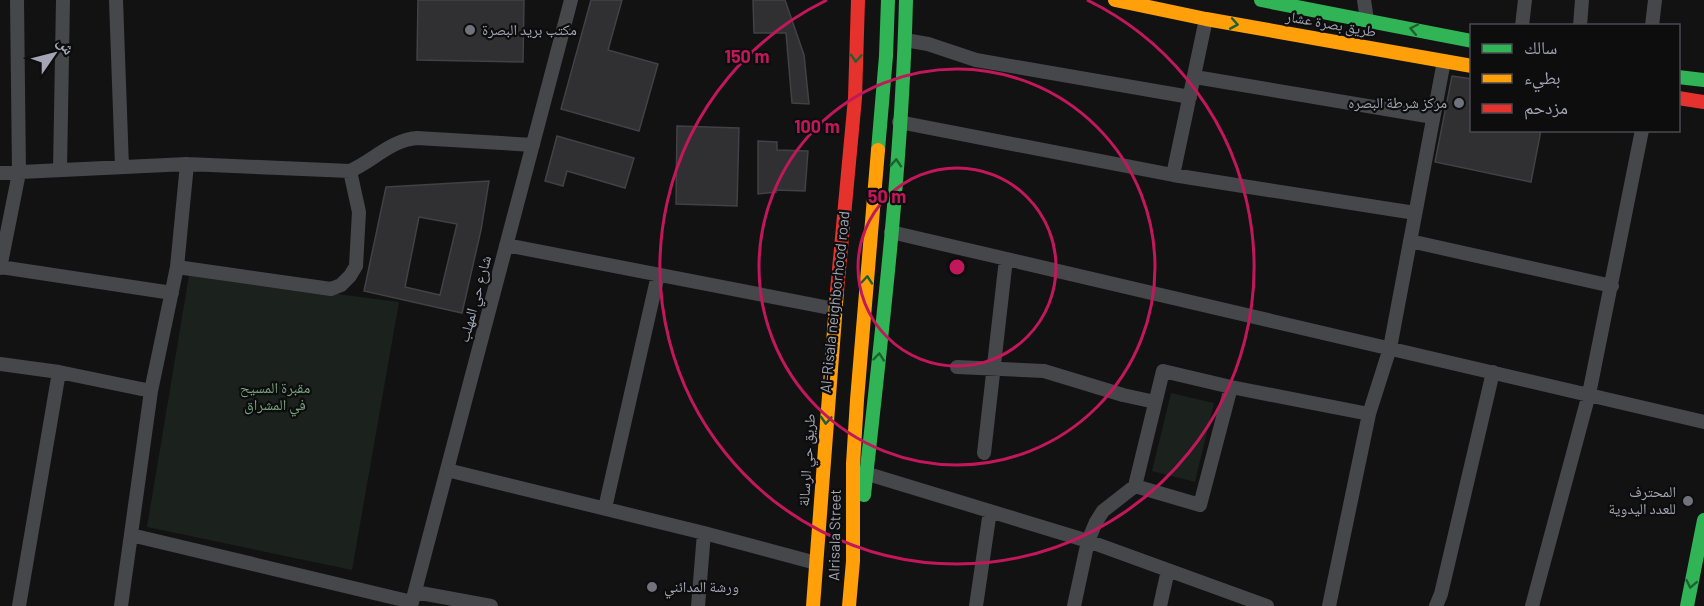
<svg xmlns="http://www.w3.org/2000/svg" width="1704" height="606" font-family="Barlow,'Noto Naskh Arabic',sans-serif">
<rect width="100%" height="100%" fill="#121212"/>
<path fill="#1b211c" d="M 189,275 L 399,302 L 352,570 L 147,527 Z
M 1171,393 L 1214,403 L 1195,482 L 1152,471 Z"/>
<path fill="#303032" stroke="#414146" stroke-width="1.5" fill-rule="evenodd" d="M 418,0 L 524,0 L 523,62 L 417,60 Z
M 591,0 L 622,0 L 608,50 L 658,64 L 639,131 L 561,109 Z
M 753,0 L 785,0 L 804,55 L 809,104 L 792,103 L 786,33 L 754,33 Z
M 1452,76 L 1472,79 L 1472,130 L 1541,130 L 1531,182 L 1435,162 Z
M 677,126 L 739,128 L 737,206 L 676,204 Z
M 557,136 L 634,158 L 625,188 L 567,171 L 563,186 L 545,181 Z
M 758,141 L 777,142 L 777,150 L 808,151 L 805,191 L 776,190 L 776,192 L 758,194 Z
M 489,181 L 481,230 L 462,313 L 364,291 L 386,187 ZM 419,217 L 457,224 L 440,295 L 405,287 Z"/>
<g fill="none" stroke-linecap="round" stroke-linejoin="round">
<path stroke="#46474b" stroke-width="14" d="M 116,0 L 122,167
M 1364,0 L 1367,20
M 1522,26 L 1525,0
M 1580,26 L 1582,0
M 1652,26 L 1655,0
M 905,40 L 928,44 L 976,60 L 1190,97
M 1195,77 L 1433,117
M 899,122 L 1173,175 L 1415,213
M 60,170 L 63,0
M 0,173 L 187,164 L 350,171 C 373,161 391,140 417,138 L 533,145
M 1173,175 L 1206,19
M 891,232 L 1704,422
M 1410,241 L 1612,286
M 506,245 L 835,309
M 0,267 L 172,293
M 177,267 L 331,289 L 341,285 L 350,276 L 356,266 L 359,212 L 350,171
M 0,268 L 19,173 L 17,0
M 0,364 L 59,372 L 151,391
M 957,367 L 1044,371 L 1123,395 L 1155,402
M 984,453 L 1006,259
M 447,470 L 704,533 L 816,563
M 868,474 L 1088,541 L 1267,606
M 1135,486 L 1200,505 L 1231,387
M 605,508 L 658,275
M 131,535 L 412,602
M 415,592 L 491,606
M 19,606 L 59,372
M 121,606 L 151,391 L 177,267 L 187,164
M 411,606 L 571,0
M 698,606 L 704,533
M 976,606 L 990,511
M 1074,606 L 1088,541 L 1096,522 L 1103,511 L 1135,486 L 1163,371 L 1231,387 L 1369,414
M 1160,606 L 1168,570
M 1329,606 L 1369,414 L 1390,348 L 1444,61
M 1436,606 L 1441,594 L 1493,372
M 1532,606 L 1589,394 L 1642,130"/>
<path stroke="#30b455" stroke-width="14" d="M 1261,0 L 1472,41
M 1678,77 L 1704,80
M 878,150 L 886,56 L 888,0
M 864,495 C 882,331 902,165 906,0
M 1687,606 L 1704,520"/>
<path stroke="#ff9f0a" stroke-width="14" d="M 1115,0 L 1206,19 L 1472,66
M 813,606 L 837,291
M 849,606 L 853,561 L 853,464 L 857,400 L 878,150"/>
<path stroke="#e5322d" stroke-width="14" d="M 1678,98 L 1704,102
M 837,291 L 855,98 L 858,0"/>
</g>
<defs><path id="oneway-chevron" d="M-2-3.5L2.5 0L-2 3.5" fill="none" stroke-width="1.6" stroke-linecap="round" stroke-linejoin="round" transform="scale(1.5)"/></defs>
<g stroke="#1e6032">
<use href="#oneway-chevron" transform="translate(1234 24) rotate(10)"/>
<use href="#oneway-chevron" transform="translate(1414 29) rotate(-168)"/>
<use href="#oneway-chevron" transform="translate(856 58) rotate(94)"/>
<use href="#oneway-chevron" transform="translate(896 163) rotate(-86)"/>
<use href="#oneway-chevron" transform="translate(867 280) rotate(-85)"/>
<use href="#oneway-chevron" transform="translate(879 357) rotate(-84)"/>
<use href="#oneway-chevron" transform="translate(826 420) rotate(94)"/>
<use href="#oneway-chevron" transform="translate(1691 584) rotate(101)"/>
</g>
<g fill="none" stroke="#c2185b" stroke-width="3">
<circle cx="957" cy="267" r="99"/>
<circle cx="957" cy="267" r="198"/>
<path d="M1087 0A297 297 0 1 1 827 0"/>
</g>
<g fill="#70727c" stroke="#0d0d0e" stroke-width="2">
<circle cx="470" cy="30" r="6"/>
<circle cx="1459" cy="103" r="6"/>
<circle cx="1688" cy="501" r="6"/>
<circle cx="652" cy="587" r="6"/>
</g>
<g text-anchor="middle" stroke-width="4.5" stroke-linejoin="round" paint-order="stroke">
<g font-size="15" fill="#a2a5b5" stroke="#0d0d0e">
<text transform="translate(1331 24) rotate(10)" y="5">طريق بصرة عشار</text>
<text transform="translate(475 299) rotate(-75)" y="5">شارع حي المهلب</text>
<text transform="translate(835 302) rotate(-84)" y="5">Al-Risala neighborhood road</text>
<text transform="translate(807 460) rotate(-86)" y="5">طريق حي الرسالة</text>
<text transform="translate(835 535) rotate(-89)" y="5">Alrisala Street</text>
</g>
<g font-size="15" fill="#a2a5b5" stroke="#0d0d0e" text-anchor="start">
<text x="482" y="35">مكتب بريد البصرة</text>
<text x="1447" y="108" text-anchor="end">مركز شرطة البصره</text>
<text x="1676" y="497" text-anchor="end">المحترف<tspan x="1676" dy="17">للعدد اليدوية</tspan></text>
<text x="664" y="592">ورشة المدائني</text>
</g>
<g font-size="15" fill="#78a17f" stroke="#0d0d0e">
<text x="275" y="393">مقبرة المسيح<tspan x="275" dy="17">في المشراق</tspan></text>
</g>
</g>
<circle cx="957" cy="267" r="9" fill="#c2185b" stroke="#0d0d0e" stroke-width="3"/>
<g font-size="18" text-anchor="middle" font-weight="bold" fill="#c2185b" stroke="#0d0d0e" stroke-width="4.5" stroke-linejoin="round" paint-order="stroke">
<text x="747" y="63">150 m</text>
<text x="817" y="133">100 m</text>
<text x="887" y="203">50 m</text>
</g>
<rect x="1470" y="24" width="210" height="108" fill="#0d0d0e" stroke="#494a51" stroke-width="1.5"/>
<rect x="1482" y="44" width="30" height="9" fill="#30b455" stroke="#494a51" stroke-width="1.5"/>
<text x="1524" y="54" font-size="18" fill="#a2a5b5">سالك</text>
<rect x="1482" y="74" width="30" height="9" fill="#ff9f0a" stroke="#494a51" stroke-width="1.5"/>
<text x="1524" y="84" font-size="18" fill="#a2a5b5">بطيء</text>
<rect x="1482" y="104" width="30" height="9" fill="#e5322d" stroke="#494a51" stroke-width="1.5"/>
<text x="1524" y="114" font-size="18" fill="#a2a5b5">مزدحم</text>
<g transform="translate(54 54) rotate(55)" stroke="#0d0d0e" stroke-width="4.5" paint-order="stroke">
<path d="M0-4.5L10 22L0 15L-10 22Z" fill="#a2a5b5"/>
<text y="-9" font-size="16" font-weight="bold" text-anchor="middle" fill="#a2a5b5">ش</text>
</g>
</svg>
